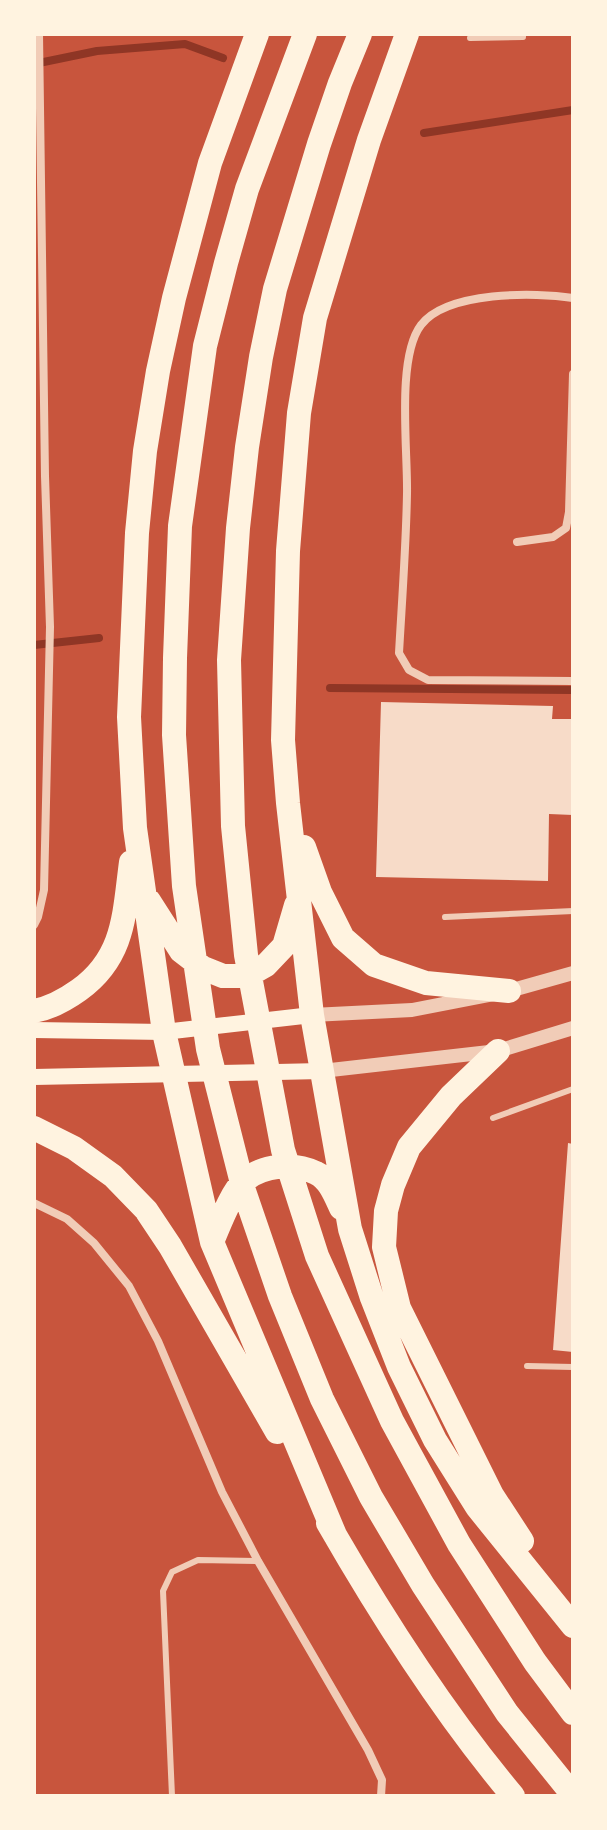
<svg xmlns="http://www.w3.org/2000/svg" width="607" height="1830" font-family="Montserrat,sans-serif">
<rect width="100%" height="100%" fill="#c8553d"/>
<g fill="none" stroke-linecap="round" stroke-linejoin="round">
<path stroke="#8f3625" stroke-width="8" d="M 34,64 L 97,51 L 185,44 L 223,58
M 424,133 L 573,110
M 34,645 L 99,638
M 330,688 L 573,690"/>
</g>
<path fill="#f7dbc8" d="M 381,702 L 553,706 L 552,719 L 573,719 L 573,815 L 549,814 L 548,881 L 376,877 Z
M 568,1143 L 573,1144 L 573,1352 L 553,1350 Z"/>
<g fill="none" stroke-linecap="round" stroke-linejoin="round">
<path stroke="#f1ccb7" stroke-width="6" d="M 470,38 L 523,37 L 523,34
M 445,917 L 573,911
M 493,1118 L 573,1089
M 527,1366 L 573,1367
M 172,1796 L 163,1591 L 172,1572 L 198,1560 L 258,1561"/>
<path stroke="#f1ccb7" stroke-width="8" d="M 573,298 C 535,292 447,291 421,325 C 396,358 408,451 407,494 C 406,547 402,600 399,653 L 409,670 L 428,680 L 573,681
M 517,542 L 553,537 L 566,528 L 569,512 L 573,374
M 34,925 L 38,917 L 44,890 L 50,627 L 45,476 L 39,34
M 34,1203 L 67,1219 L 94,1243 L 129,1286 L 158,1341 L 222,1492 L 258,1561 L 368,1750 L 382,1780 L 381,1796"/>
<path stroke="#f1ccb7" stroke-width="14" d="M 312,1015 L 412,1010 L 509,991 L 573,973
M 322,1071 L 498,1051 L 573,1028"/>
<path stroke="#fff3e0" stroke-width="16" d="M 34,1030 L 164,1032 L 312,1015
M 34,1077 L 322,1071"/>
<path stroke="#fff3e0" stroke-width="24" d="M 257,34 L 210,163 L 174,298 L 158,371 L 145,451 L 137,533 L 129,717 L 135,828 L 164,1032 L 212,1242 L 335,1535
M 305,34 L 247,189 L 226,263 L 205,346 L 180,526 L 175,658 L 174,735 L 184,886 L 208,1049 L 244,1191 L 280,1296 L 322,1399 L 371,1497 L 423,1585 L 507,1713 L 573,1795
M 360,34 L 340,83 L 319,144 L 275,289 L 261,357 L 247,447 L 238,528 L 229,660 L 233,826 L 246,955 L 283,1150 L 317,1256 L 392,1421 L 459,1544 L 535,1662 L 573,1713
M 407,34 L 369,140 L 315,318 L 299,413 L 288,551 L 283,740 L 288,803 L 312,1015 L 350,1229 L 372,1298 L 399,1367 L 435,1440 L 477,1507 L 573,1626
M 304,847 L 320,892 L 343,938 L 374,965 L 426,983 L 509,991
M 149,901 L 181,951 L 203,968 L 223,976 L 247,976 L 266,965 L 284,946 L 296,905
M 34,1011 C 51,1008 65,1000 79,990 C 125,957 124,914 131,862
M 498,1051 L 451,1096 L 409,1147 L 393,1185 L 386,1211 L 384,1247 L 399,1308 L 492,1495 L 522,1541
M 34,1128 L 74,1148 L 113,1176 L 146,1210 L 170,1246 L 277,1432
M 212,1242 C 219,1226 231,1192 244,1181 C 262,1165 294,1162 316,1173 C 329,1179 335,1195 341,1208
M 328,1523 C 382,1617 444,1714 513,1796"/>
</g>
<rect width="607" height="1830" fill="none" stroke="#fff3e0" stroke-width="72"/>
</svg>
